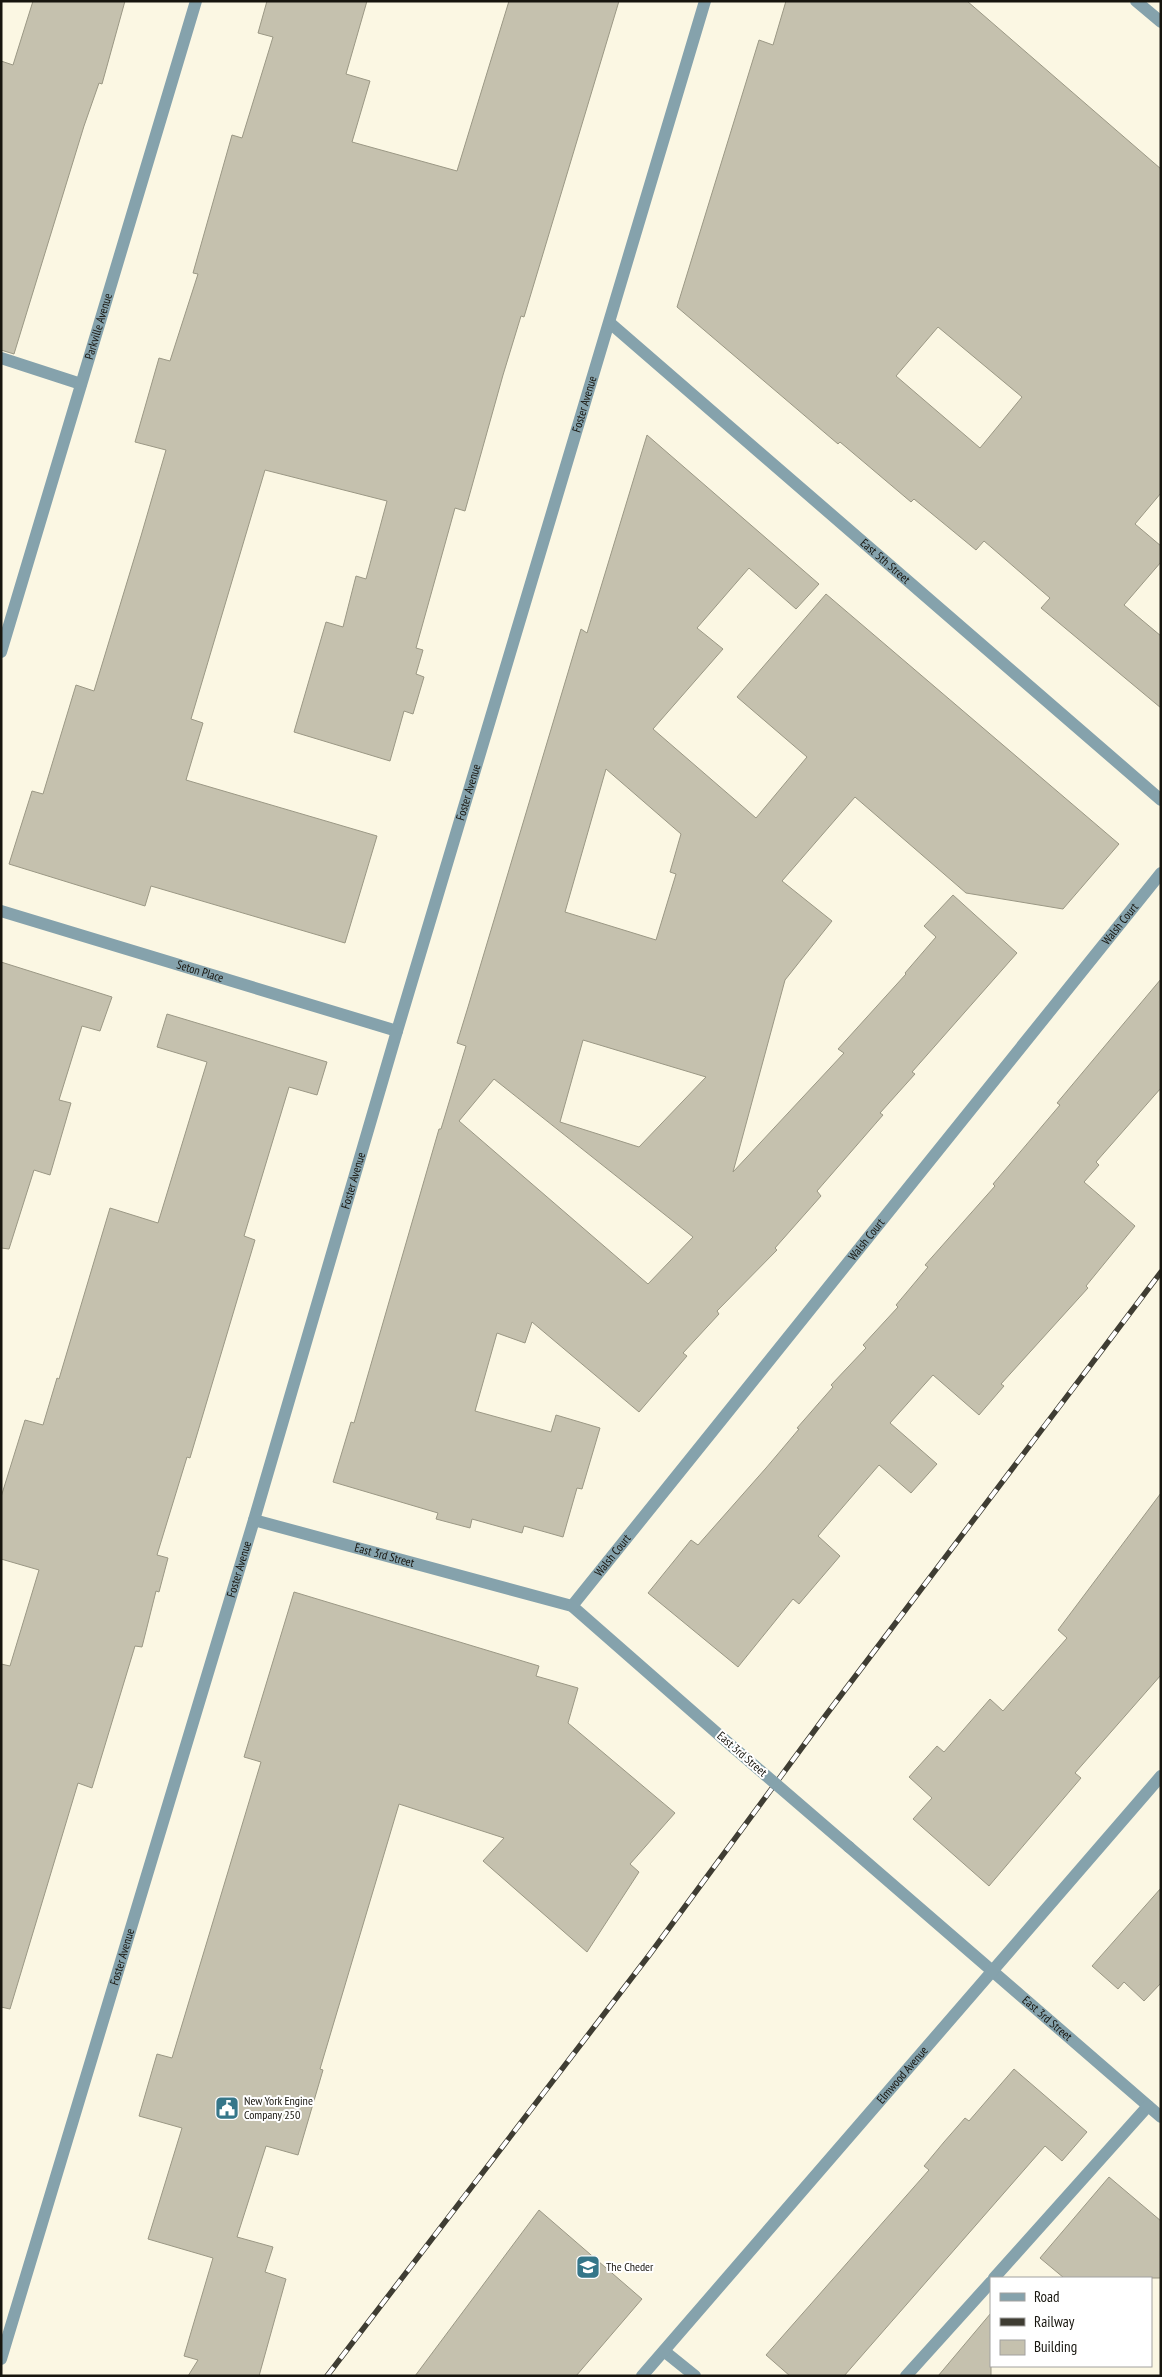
<svg xmlns="http://www.w3.org/2000/svg" width="1162" height="2377" font-family="'PT Sans Narrow',sans-serif">
<rect width="100%" height="100%" fill="#fbf7e3"/>
<path fill="#c5c1ae" stroke="#9b9885" fill-rule="evenodd" d="M 33,1 L 125,1 L 102,84 L 99,83 L 84,126 L 14,354 L 1,350 L 1,61 L 13,65 Z
M 267,1 L 367,1 L 346,74 L 370,81 L 352,142 L 457,171 L 509,1 L 619,1 L 524,317 L 521,316 L 503,375 L 465,511 L 455,508 L 416,648 L 423,650 L 416,674 L 424,677 L 413,714 L 404,711 L 390,761 L 294,732 L 326,622 L 343,627 L 356,576 L 366,579 L 387,501 L 265,470 L 191,719 L 203,723 L 186,780 L 377,836 L 345,943 L 151,886 L 145,906 L 9,864 L 32,791 L 43,794 L 76,685 L 94,691 L 141,536 L 166,450 L 135,442 L 159,358 L 170,361 L 198,274 L 193,273 L 232,135 L 242,138 L 258,86 L 273,37 L 258,33 Z
M 786,1 L 967,1 L 1161,169 L 1161,493 L 1135,524 L 1161,546 L 1161,562 L 1124,605 L 1161,636 L 1161,708 L 1041,608 L 1050,598 L 984,541 L 976,550 L 914,499 L 911,502 L 840,442 L 838,444 L 677,307 L 759,40 L 773,45 ZM 938,327 L 1022,397 L 980,448 L 896,376 Z
M 647,435 L 819,584 L 796,609 L 749,568 L 697,628 L 723,649 L 653,729 L 756,818 L 807,757 L 737,697 L 826,594 L 1119,844 L 1063,909 L 966,893 L 855,797 L 782,881 L 832,921 L 785,980 L 733,1172 L 844,1053 L 838,1049 L 906,974 L 905,973 L 936,937 L 924,926 L 953,895 L 1017,953 L 912,1072 L 915,1074 L 880,1113 L 883,1115 L 817,1191 L 821,1196 L 775,1248 L 777,1250 L 717,1311 L 719,1314 L 683,1353 L 687,1356 L 639,1412 L 532,1322 L 525,1343 L 497,1333 L 475,1411 L 551,1432 L 556,1415 L 600,1428 L 582,1489 L 577,1488 L 563,1537 L 524,1526 L 522,1533 L 472,1519 L 470,1528 L 436,1519 L 438,1513 L 333,1482 L 351,1422 L 354,1423 L 439,1129 L 441,1129 L 466,1046 L 457,1043 L 468,1007 L 581,629 L 587,633 ZM 606,769 L 681,834 L 670,872 L 676,874 L 656,940 L 565,912 ZM 583,1040 L 706,1077 L 639,1147 L 560,1122 ZM 494,1079 L 693,1237 L 648,1284 L 459,1121 Z
M 1,962 L 112,997 L 100,1031 L 82,1026 L 59,1100 L 71,1103 L 50,1175 L 34,1170 L 9,1249 L 1,1248 Z
M 1161,979 L 1161,1088 L 1096,1162 L 1099,1165 L 1084,1182 L 1135,1226 L 1086,1286 L 1088,1288 L 1001,1384 L 1004,1386 L 979,1415 L 933,1375 L 890,1423 L 937,1464 L 911,1493 L 879,1465 L 818,1536 L 840,1556 L 799,1604 L 793,1599 L 738,1667 L 648,1593 L 691,1540 L 698,1545 L 766,1468 L 799,1429 L 797,1428 L 833,1387 L 831,1385 L 866,1348 L 863,1345 L 898,1307 L 896,1305 L 928,1267 L 925,1265 L 995,1186 L 993,1184 L 1060,1105 L 1057,1103 Z
M 167,1014 L 327,1062 L 317,1095 L 289,1087 L 244,1236 L 255,1240 L 190,1458 L 187,1457 L 157,1555 L 168,1558 L 159,1592 L 156,1591 L 142,1647 L 135,1646 L 92,1788 L 78,1783 L 10,2009 L 1,2007 L 1,1664 L 10,1666 L 39,1570 L 1,1559 L 1,1497 L 25,1420 L 43,1425 L 57,1378 L 59,1379 L 110,1208 L 158,1223 L 207,1062 L 157,1047 Z
M 1161,1493 L 1161,1675 L 1075,1773 L 1081,1778 L 989,1886 L 913,1819 L 932,1798 L 909,1777 L 937,1746 L 944,1752 L 990,1699 L 1003,1711 L 1067,1638 L 1058,1630 Z
M 294,1592 L 539,1666 L 536,1676 L 578,1688 L 568,1723 L 675,1813 L 630,1864 L 639,1872 L 587,1952 L 483,1861 L 504,1838 L 399,1804 L 320,2069 L 323,2070 L 298,2155 L 266,2146 L 237,2237 L 273,2247 L 265,2272 L 286,2279 L 259,2376 L 188,2376 L 198,2360 L 184,2356 L 213,2258 L 148,2239 L 182,2128 L 139,2116 L 157,2054 L 172,2058 L 261,1762 L 244,1757 Z
M 1161,1888 L 1161,1983 L 1144,2001 L 1124,1982 L 1118,1989 L 1092,1966 Z
M 1014,2069 L 1087,2132 L 1062,2161 L 1045,2146 L 844,2376 L 790,2376 L 766,2355 L 929,2170 L 924,2166 L 944,2142 L 965,2118 L 969,2121 Z
M 1109,2177 L 1161,2221 L 1161,2278 L 1064,2278 L 1040,2258 Z
M 539,2210 L 642,2299 L 576,2376 L 415,2376 Z
M 991,2313 L 991,2376 L 938,2376 Z"/>
<g fill="none" stroke-linecap="round" stroke-linejoin="round">
<g stroke="#85a2ac" stroke-width="12">
<path d="M 1136,1 L 1161,22"/>
<path id="s1" d="M 610,323 L 1161,800"/>
<path d="M 1,358 L 81,384"/>
<path id="s2" d="M 1,652 L 196,1"/>
<path id="s3" d="M 1,911 L 397,1031"/>
<path id="s4" d="M 254,1520 L 572,1606 L 734,1748"/>
<path id="s5" d="M 572,1606 L 1161,873"/>
<path id="s6" d="M 849,1847 L 1161,2117"/>
<path d="M 994,2278 L 1148,2106"/>
<path d="M 664,2351 L 695,2376"/>
<path id="s7" d="M 1,2359 L 254,1520 L 397,1031 L 705,1"/>
<path id="s8" d="M 642,2376 L 1161,1776"/>
<path d="M 906,2376 L 991,2282"/>
</g>
<g stroke="#3f3d33" stroke-width="5.5">
<path id="rail" d="M 327,2376 L 650,1954 L 826,1715 L 1161,1272"/>
</g>
<use href="#rail" stroke="#fff" stroke-width="4" stroke-dasharray="11" stroke-linecap="butt"/>
<path stroke="#85a2ac" stroke-width="12" d="M 734,1748 L 849,1847"/>
</g>
<defs>
<g id="civic-square" transform="scale(1.25)"><rect x="-9" y="-9" width="18" height="18" rx="4" fill="#357689" stroke="#fff"/><path d="M-.6-6.5H3V-4.5H.6V-3L4-1V1h2V6H-6V1h2V-1L-.6-3ZM-1.2 2.5V6h2.4V2.5Z" fill="#fff"/></g>
<g id="school-square" transform="scale(1.25)"><rect x="-9" y="-9" width="18" height="18" rx="4" fill="#357689" stroke="#fff"/><path d="M0-5L7-2L0 1L-7-2ZM-4 1L0 2.5L4 1V4Q0 6-4 4Z" fill="#fff"/></g>
</defs>
<g fill-rule="evenodd">
<use href="#civic-square" x="227" y="2108"/>
<use href="#school-square" x="588" y="2267"/>
</g>
<g text-anchor="middle" stroke-width="4" stroke-linejoin="round" paint-order="stroke">
<g font-size="12" fill="#17150e" stroke="#fff">
<text dy="4" stroke="none"><textPath href="#s2" startOffset="340">Parkville Avenue</textPath></text>
<text dy="4" stroke="none"><textPath href="#s7" startOffset="2040">Foster Avenue</textPath></text>
<text dy="4" stroke="none"><textPath href="#s1" startOffset="364">East 5th Street</textPath></text>
<text dy="4" stroke="none"><textPath href="#s7" startOffset="1635">Foster Avenue</textPath></text>
<text dy="4" stroke="none"><textPath href="#s5" startOffset="875">Walsh Court</textPath></text>
<text dy="4" stroke="none"><textPath href="#s3" startOffset="208">Seton Place</textPath></text>
<text dy="4" stroke="none"><textPath href="#s7" startOffset="1230">Foster Avenue</textPath></text>
<text dy="4" stroke="none"><textPath href="#s5" startOffset="470">Walsh Court</textPath></text>
<text dy="4" stroke="none"><textPath href="#s5" startOffset="65">Walsh Court</textPath></text>
<text dy="4" stroke="none"><textPath href="#s4" startOffset="135">East 3rd Street</textPath></text>
<text dy="4" stroke="none"><textPath href="#s7" startOffset="825">Foster Avenue</textPath></text>
<text transform="translate(742 1754) rotate(41)" y="4">East 3rd Street</text>
<text dy="4" stroke="none"><textPath href="#s7" startOffset="420">Foster Avenue</textPath></text>
<text dy="4" stroke="none"><textPath href="#s6" startOffset="262">East 3rd Street</textPath></text>
<text dy="4" stroke="none"><textPath href="#s8" startOffset="398">Elmwood Avenue</textPath></text>
</g>
<g font-size="12" fill="#17150e" stroke="#fff" text-anchor="start">
<text x="244" y="2105">New York Engine<tspan x="244" dy="14">Company 250</tspan></text>
<text x="606" y="2271">The Cheder</text>
</g>
</g>
<rect width="1162" height="2377" fill="none" stroke="#17150e" stroke-width="5"/>
<rect x="990" y="2277" width="162" height="90" fill="#ffffff" stroke="#a2a19f"/>
<rect x="1000" y="2293" width="25" height="8" fill="#85a2ac" stroke="#a2a19f"/>
<text x="1034" y="2302" font-size="15" fill="#17150e">Road</text>
<rect x="1000" y="2318" width="25" height="8" fill="#3f3d33" stroke="#a2a19f"/>
<text x="1034" y="2327" font-size="15" fill="#17150e">Railway</text>
<rect x="1000" y="2340" width="25" height="15" fill="#c5c1ae" stroke="#a2a19f"/>
<text x="1034" y="2352" font-size="15" fill="#17150e">Building</text>
</svg>
